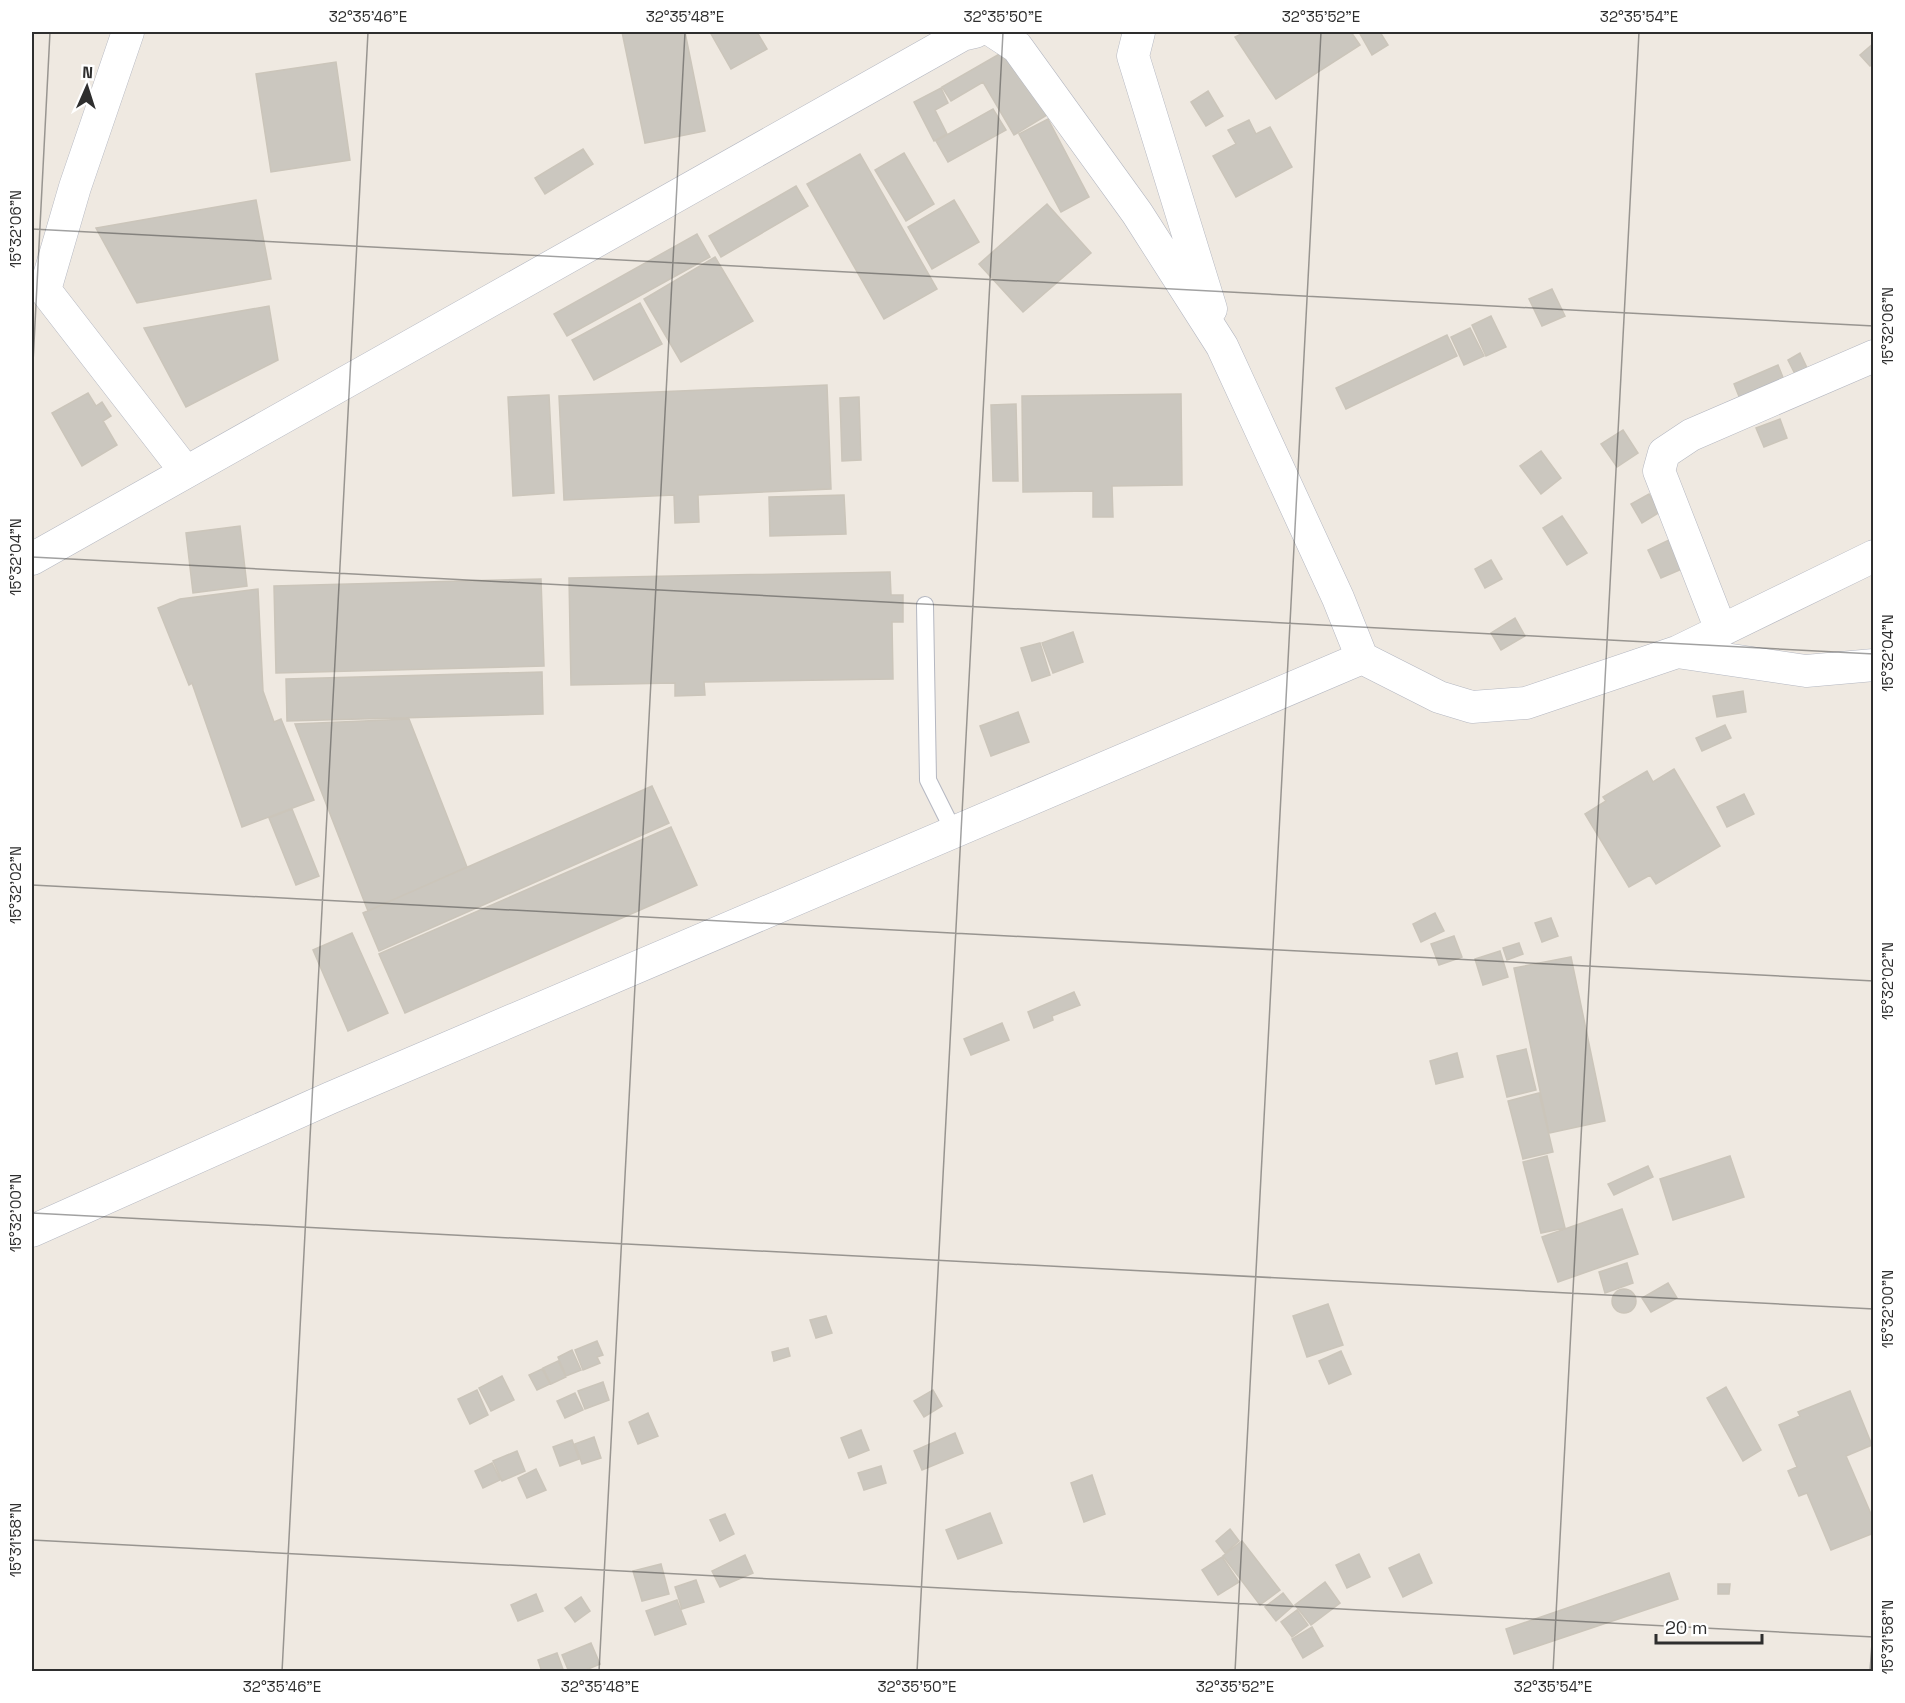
<svg xmlns="http://www.w3.org/2000/svg" width="1905" height="1703" font-family="'Space Grotesk',sans-serif">
<rect width="100%" height="100%" fill="#efe9e1"/>
<path fill="#cbc7bf" stroke="#cbc5ba" stroke-width="1.5" d="M 622,32 L 685,32 L 705,131 L 645,143 Z
M 710,32 L 757,32 L 767,49 L 731,69 Z
M 1245,32 L 1351,32 L 1360,45 L 1276,99 L 1235,37 Z
M 1359,32 L 1380,32 L 1388,45 L 1372,55 Z
M 1874,43 L 1874,63 L 1870,66 L 1860,55 Z
M 1008,49 L 1047,115 L 1014,135 L 983,82 L 951,101 L 942,87 Z
M 336,62 L 350,160 L 271,172 L 256,74 Z
M 941,88 L 948,103 L 935,110 L 947,134 L 934,141 L 914,102 Z
M 1208,91 L 1223,116 L 1206,126 L 1191,102 Z
M 993,109 L 1006,130 L 948,162 L 936,141 Z
M 1048,119 L 1089,197 L 1061,212 L 1019,134 Z
M 1249,120 L 1256,134 L 1270,127 L 1292,167 L 1236,197 L 1213,156 L 1236,144 L 1228,130 Z
M 583,149 L 593,164 L 545,194 L 535,178 Z
M 904,153 L 934,204 L 906,221 L 875,170 Z
M 860,154 L 937,289 L 884,319 L 807,184 Z
M 796,186 L 808,206 L 721,257 L 709,236 Z
M 256,200 L 271,279 L 137,303 L 96,228 Z
M 954,200 L 979,242 L 932,269 L 908,227 Z
M 1047,204 L 1091,253 L 1023,312 L 979,264 Z
M 697,234 L 710,257 L 567,336 L 554,314 Z
M 715,257 L 753,321 L 681,362 L 644,299 Z
M 1552,289 L 1565,316 L 1542,326 L 1529,299 Z
M 640,303 L 662,344 L 594,380 L 572,340 Z
M 269,306 L 278,360 L 186,407 L 144,328 Z
M 1491,316 L 1506,347 L 1486,356 L 1472,325 Z
M 1470,328 L 1484,356 L 1464,365 L 1451,337 Z
M 1447,335 L 1457,356 L 1346,409 L 1336,388 Z
M 1800,353 L 1808,370 L 1796,376 L 1788,360 Z
M 1778,365 L 1788,390 L 1744,409 L 1734,384 Z
M 827,385 L 831,489 L 698,495 L 699,522 L 675,523 L 674,495 L 564,500 L 559,396 Z
M 88,393 L 96,406 L 102,402 L 111,416 L 103,421 L 117,445 L 82,466 L 52,413 Z
M 1181,394 L 1182,485 L 1112,486 L 1113,517 L 1093,517 L 1093,491 L 1023,492 L 1022,396 Z
M 549,395 L 554,493 L 513,496 L 508,397 Z
M 859,397 L 861,460 L 842,461 L 840,398 Z
M 1016,404 L 1018,481 L 993,481 L 991,405 Z
M 1780,419 L 1787,438 L 1764,447 L 1756,428 Z
M 1623,430 L 1638,453 L 1617,467 L 1601,444 Z
M 1541,451 L 1561,478 L 1541,494 L 1520,466 Z
M 1649,494 L 1660,512 L 1642,523 L 1631,504 Z
M 844,495 L 846,534 L 770,536 L 769,497 Z
M 1562,516 L 1587,553 L 1567,565 L 1543,528 Z
M 240,526 L 247,586 L 193,593 L 186,533 Z
M 1671,539 L 1684,568 L 1661,578 L 1648,550 Z
M 1491,560 L 1502,579 L 1485,588 L 1475,569 Z
M 890,572 L 891,595 L 903,595 L 903,622 L 892,622 L 893,679 L 704,682 L 705,695 L 675,696 L 675,683 L 571,685 L 569,578 Z
M 541,579 L 544,666 L 276,673 L 274,586 Z
M 258,589 L 263,691 L 274,722 L 281,719 L 314,800 L 242,827 L 192,683 L 189,685 L 158,608 L 180,599 Z
M 1515,618 L 1525,636 L 1501,650 L 1491,633 Z
M 1073,632 L 1083,662 L 1053,673 L 1042,643 Z
M 1040,643 L 1050,675 L 1032,681 L 1021,648 Z
M 542,672 L 543,714 L 287,721 L 286,679 Z
M 1743,691 L 1746,712 L 1717,717 L 1713,696 Z
M 1018,712 L 1029,742 L 991,756 L 980,726 Z
M 409,719 L 467,867 L 368,911 L 295,724 Z
M 1725,725 L 1731,738 L 1702,751 L 1696,738 Z
M 1674,769 L 1720,846 L 1656,884 L 1650,875 L 1629,887 L 1585,814 L 1606,801 L 1603,797 L 1647,771 L 1653,782 Z
M 652,786 L 669,823 L 379,951 L 363,913 Z
M 1744,794 L 1754,814 L 1727,827 L 1717,807 Z
M 292,809 L 319,876 L 296,885 L 269,818 Z
M 671,827 L 697,885 L 405,1013 L 379,954 Z
M 1435,913 L 1444,931 L 1421,942 L 1413,924 Z
M 1551,918 L 1558,936 L 1542,942 L 1535,923 Z
M 352,933 L 388,1013 L 348,1031 L 313,950 Z
M 1454,936 L 1462,957 L 1439,965 L 1431,944 Z
M 1519,943 L 1523,954 L 1507,960 L 1503,948 Z
M 1500,951 L 1508,977 L 1483,985 L 1475,959 Z
M 1571,957 L 1605,1121 L 1549,1133 L 1514,968 Z
M 1074,992 L 1080,1005 L 1052,1016 L 1053,1020 L 1034,1028 L 1028,1012 Z
M 1002,1023 L 1009,1040 L 971,1055 L 964,1039 Z
M 1526,1049 L 1536,1090 L 1507,1097 L 1497,1056 Z
M 1457,1053 L 1463,1077 L 1436,1084 L 1430,1061 Z
M 1539,1093 L 1553,1152 L 1523,1159 L 1508,1101 Z
M 1547,1156 L 1565,1228 L 1541,1233 L 1523,1162 Z
M 1730,1156 L 1744,1197 L 1673,1220 L 1660,1179 Z
M 1648,1166 L 1653,1177 L 1614,1195 L 1608,1184 Z
M 1622,1209 L 1638,1254 L 1558,1282 L 1542,1237 Z
M 1627,1263 L 1633,1283 L 1605,1293 L 1599,1272 Z
M 1668,1283 L 1677,1298 L 1651,1312 L 1642,1298 Z
M1612 1301a12 12 0 1 1 24 0a12 12 0 1 1-24 0Z
M 1328,1304 L 1343,1345 L 1307,1357 L 1293,1316 Z
M 826,1316 L 832,1333 L 816,1338 L 810,1320 Z
M 597,1341 L 603,1355 L 597,1357 L 600,1363 L 583,1370 L 575,1350 Z
M 788,1348 L 790,1356 L 774,1361 L 772,1352 Z
M 572,1350 L 581,1370 L 566,1376 L 558,1357 Z
M 1341,1351 L 1351,1374 L 1329,1384 L 1319,1361 Z
M 558,1361 L 566,1377 L 551,1384 L 543,1368 Z
M 542,1369 L 550,1384 L 537,1390 L 529,1375 Z
M 502,1376 L 514,1400 L 491,1411 L 479,1388 Z
M 603,1382 L 609,1400 L 585,1409 L 578,1391 Z
M 1726,1387 L 1761,1450 L 1743,1461 L 1707,1398 Z
M 477,1390 L 488,1415 L 470,1424 L 458,1399 Z
M 933,1390 L 942,1406 L 924,1417 L 914,1401 Z
M 1850,1391 L 1872,1445 L 1846,1456 L 1874,1521 L 1874,1533 L 1831,1550 L 1807,1493 L 1799,1496 L 1788,1471 L 1797,1467 L 1779,1425 L 1800,1416 L 1798,1412 Z
M 575,1393 L 583,1410 L 565,1418 L 557,1401 Z
M 648,1413 L 658,1436 L 638,1444 L 629,1422 Z
M 861,1430 L 869,1450 L 849,1458 L 841,1438 Z
M 955,1433 L 963,1453 L 922,1470 L 914,1451 Z
M 594,1437 L 601,1458 L 582,1464 L 575,1444 Z
M 572,1440 L 579,1459 L 560,1466 L 553,1447 Z
M 517,1451 L 525,1471 L 502,1481 L 493,1461 Z
M 492,1463 L 500,1480 L 483,1488 L 475,1471 Z
M 881,1466 L 886,1483 L 864,1490 L 858,1473 Z
M 536,1469 L 546,1490 L 527,1498 L 518,1478 Z
M 1092,1475 L 1105,1514 L 1084,1522 L 1071,1483 Z
M 990,1513 L 1002,1543 L 958,1559 L 946,1530 Z
M 725,1514 L 734,1534 L 720,1541 L 710,1520 Z
M 1230,1529 L 1239,1541 L 1225,1553 L 1216,1541 Z
M 1242,1541 L 1280,1590 L 1260,1605 L 1223,1556 Z
M 1359,1554 L 1370,1577 L 1347,1588 L 1336,1565 Z
M 1419,1554 L 1432,1583 L 1403,1597 L 1389,1568 Z
M 745,1555 L 753,1573 L 720,1587 L 712,1571 Z
M 1222,1557 L 1239,1582 L 1218,1595 L 1202,1570 Z
M 661,1564 L 669,1594 L 642,1601 L 633,1571 Z
M 1669,1573 L 1678,1599 L 1514,1654 L 1506,1629 Z
M 696,1580 L 704,1602 L 682,1609 L 675,1587 Z
M 1325,1582 L 1340,1603 L 1311,1625 L 1295,1605 Z
M 1718,1584 L 1730,1584 L 1729,1594 L 1718,1594 Z
M 1283,1593 L 1293,1606 L 1276,1621 L 1265,1607 Z
M 536,1594 L 543,1611 L 518,1621 L 511,1605 Z
M 581,1597 L 590,1611 L 575,1622 L 565,1608 Z
M 677,1600 L 686,1624 L 655,1635 L 646,1611 Z
M 1297,1610 L 1308,1625 L 1292,1637 L 1281,1622 Z
M 1312,1627 L 1323,1646 L 1303,1658 L 1292,1639 Z
M 591,1643 L 600,1664 L 581,1672 L 569,1672 L 562,1655 Z
M 557,1653 L 564,1672 L 542,1672 L 538,1660 Z"/>
<g fill="none" stroke-linecap="round" stroke-linejoin="round">
<g stroke="#b4b7c1" stroke-width="18">
<path id="service" d="M 925,605 L 928,780 L 954,832"/>
</g>
<g stroke="#b4b7c1" stroke-width="33">
<path id="minor" d="M 128,32 L 75,187 L 45,290 L 186,472
M 994,32 L 1017,47 L 1137,213 L 1222,346 L 1338,598 L 1362,658 L 1439,697 L 1472,707 L 1526,703 L 1677,652 L 1874,556
M 1139,32 L 1133,56 L 1211,309
M 32,559 L 962,35 L 975,32
M 1721,630 L 1659,471 L 1664,453 L 1691,435 L 1874,356
M 1677,652 L 1806,671 L 1874,665
M 32,1231 L 330,1098 L 1362,658"/>
</g>
<use href="#service" stroke="#fff" stroke-width="16"/>
<use href="#minor" stroke="#fff" stroke-width="32"/>
</g>
<path fill="none" stroke="#2e2e2e" stroke-width="1.5" stroke-opacity="0.45" d="M 32,229 L 1874,326M 32,382 L 50,32M 32,557 L 1874,654M 32,885 L 1874,981M 32,1213 L 1874,1309M 32,1540 L 1874,1637M 282,1672 L 368,32M 599,1672 L 685,32M 917,1672 L 1003,32M 1235,1672 L 1321,32M 1553,1672 L 1639,32M 1870,1672 L 1874,1614"/>
<rect width="1905" height="1703" fill="none" stroke="#ffffff" stroke-width="66"/>
<g transform="translate(87 87) rotate(3)" stroke="#ffffff" stroke-width="4.5" paint-order="stroke">
<path d="M0-4.5L10 22L0 15L-10 22Z" fill="#2e2e2e"/>
<text y="-9" font-size="16" font-weight="bold" text-anchor="middle" fill="#2e2e2e">N</text>
</g>
<path d="M1656 1634v9h106v-9" fill="none" stroke="#2e2e2e" stroke-width="3"/>
<text x="1665" y="1634" font-size="18" fill="#2e2e2e" stroke="#ffffff" stroke-width="4.5" paint-order="stroke">20 m</text>
<rect x="33" y="33" width="1839" height="1637" fill="none" stroke="#2e2e2e" stroke-width="2"/>
<g font-size="15" text-anchor="middle" fill="#2e2e2e">
<text x="368" y="22">32°35'46"E</text>
<text x="685" y="22">32°35'48"E</text>
<text x="1003" y="22">32°35'50"E</text>
<text x="1321" y="22">32°35'52"E</text>
<text x="1639" y="22">32°35'54"E</text>
<text transform="translate(16 229) rotate(-90)" y="5">15°32'06"N</text>
<text transform="translate(1888 326) rotate(-90)" y="5">15°32'06"N</text>
<text transform="translate(16 557) rotate(-90)" y="5">15°32'04"N</text>
<text transform="translate(1888 653) rotate(-90)" y="5">15°32'04"N</text>
<text transform="translate(16 885) rotate(-90)" y="5">15°32'02"N</text>
<text transform="translate(1888 981) rotate(-90)" y="5">15°32'02"N</text>
<text transform="translate(16 1213) rotate(-90)" y="5">15°32'00"N</text>
<text transform="translate(1888 1309) rotate(-90)" y="5">15°32'00"N</text>
<text transform="translate(16 1540) rotate(-90)" y="5">15°31'58"N</text>
<text transform="translate(1888 1637) rotate(-90)" y="5">15°31'58"N</text>
<text x="282" y="1692">32°35'46"E</text>
<text x="600" y="1692">32°35'48"E</text>
<text x="917" y="1692">32°35'50"E</text>
<text x="1235" y="1692">32°35'52"E</text>
<text x="1553" y="1692">32°35'54"E</text>
</g>
</svg>
